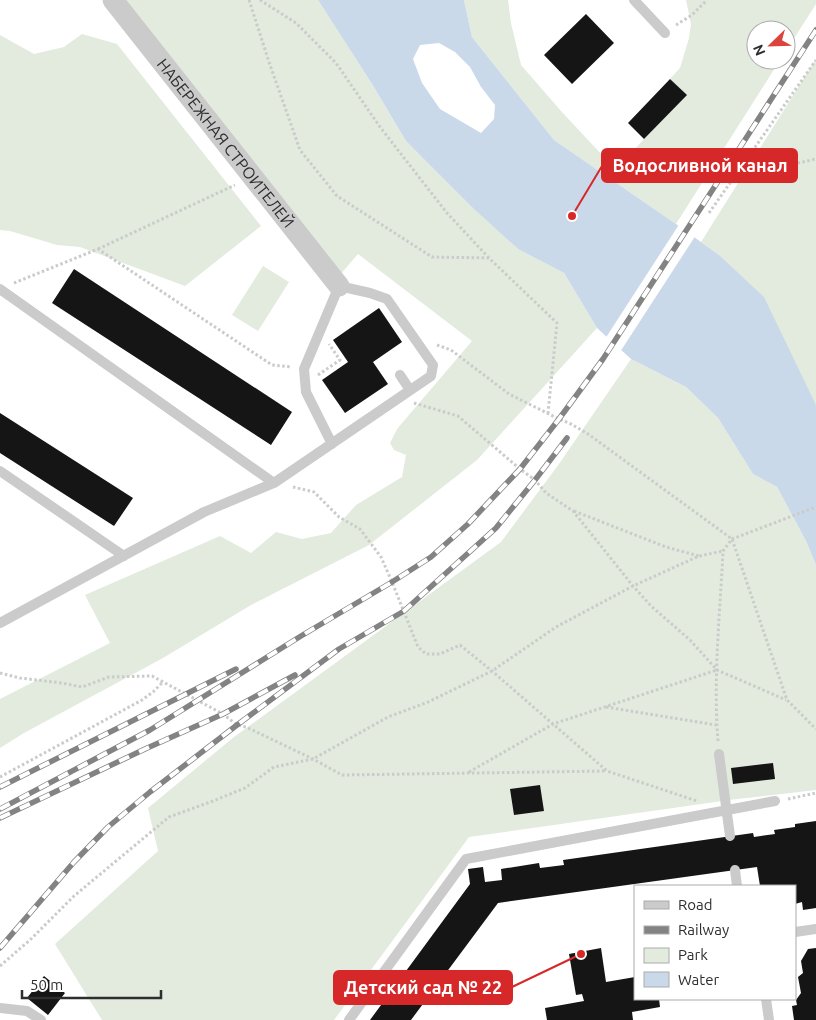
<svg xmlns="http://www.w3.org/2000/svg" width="816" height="1020" font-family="Ubuntu,sans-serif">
<rect width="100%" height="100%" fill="#fff"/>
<path fill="#e2ebdd" d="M 122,0 L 318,0 L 372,84 L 406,141 L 518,249 L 564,273 L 597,328 L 477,460 L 369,545 L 251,605 L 163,658 L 24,733 L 0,748 L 0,699 L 110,643 L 85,595 L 220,536 L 251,553 L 276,532 L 302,539 L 331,533 L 356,505 L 402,477 L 406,455 L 394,450 L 390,443 L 397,429 L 472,341 L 358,254 L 339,276 Z
M 464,0 L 508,0 L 511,23 L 521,65 L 561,111 L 616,170 L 644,139 L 686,95 L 670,79 L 680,68 L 689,38 L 691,24 L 686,0 L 816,0 L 816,4 L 786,51 L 786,30 L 756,30 L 756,60 L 780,60 L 676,224 L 554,140 L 472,37 Z
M 82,34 L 117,44 L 261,226 L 185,286 L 80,247 L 57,245 L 10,231 L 0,230 L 0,35 L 34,54 L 64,47 Z
M 816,59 L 816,405 L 809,392 L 719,255 L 701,242 Z
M 263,266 L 289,282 L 258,331 L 232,315 Z
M 631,359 L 686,387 L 718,418 L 753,474 L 777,487 L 806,541 L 816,565 L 816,790 L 729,800 L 469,837 L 334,1020 L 102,1020 L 55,944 L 158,851 L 148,808 L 234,737 L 501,542 L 559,464 Z"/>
<path fill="#cad9e9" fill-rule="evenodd" d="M 318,0 L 464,0 L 472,37 L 554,140 L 676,224 L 719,255 L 764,297 L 816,405 L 816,565 L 806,541 L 777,487 L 753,474 L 718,418 L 686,387 L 631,359 L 597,328 L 564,273 L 518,249 L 472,207 L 406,141 L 372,84 ZM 439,43 L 455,52 L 470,67 L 481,87 L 495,105 L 494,119 L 481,133 L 440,109 L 422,83 L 413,59 L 420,45 Z"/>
<path fill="#fff" d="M 680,223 L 696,235 L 620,352 L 605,339 Z"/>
<path fill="#151515" d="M 586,14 L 614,43 L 572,84 L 544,55 Z
M 670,79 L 687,95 L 644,139 L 628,123 Z
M 74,269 L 292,412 L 271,445 L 52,303 Z
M 379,308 L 402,342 L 373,362 L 388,384 L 345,413 L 322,380 L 348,362 L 333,340 Z
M 0,413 L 133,498 L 114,526 L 0,453 Z
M 773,763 L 775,779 L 733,784 L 731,768 Z
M 540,785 L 544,811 L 514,815 L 510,789 Z
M 816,821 L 816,908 L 803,910 L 802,902 L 795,904 L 795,886 L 760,886 L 757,867 L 498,903 L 411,1020 L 370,1020 L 470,884 L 468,869 L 483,867 L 485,882 L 502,880 L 501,869 L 539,863 L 540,868 L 564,865 L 563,860 L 753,833 L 754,837 L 775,834 L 774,830 L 795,827 L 795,824 Z
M 601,948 L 606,982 L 635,977 L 635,999 L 659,999 L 660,1007 L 632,1012 L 633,1020 L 547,1020 L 545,1008 L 584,1001 L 582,994 L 576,995 L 569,954 Z
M 816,948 L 816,1020 L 794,1020 L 792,1006 L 797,1005 L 796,1000 L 801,993 L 798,977 L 803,973 L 801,961 L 808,949 Z
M 44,976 L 65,993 L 48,1015 L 27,998 Z"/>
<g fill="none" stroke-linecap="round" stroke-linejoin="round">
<path stroke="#cbcbcb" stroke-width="3" stroke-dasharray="2.5 2.5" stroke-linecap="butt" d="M 249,0 L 270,65 L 300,150 L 337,196 L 432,257 L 489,258 L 557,323 L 548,413
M 260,0 L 296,23 L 336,63 L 380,127 L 447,213 L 489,258
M 676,25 L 692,15 L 707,0
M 734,177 L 816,159
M 709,213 L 816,60
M 98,249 L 235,185
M 14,283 L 98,249 L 272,365 L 291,367
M 437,345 L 451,350 L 509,394 L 559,419 L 571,424 L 588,434 L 732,539 L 787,700 L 816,729
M 318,375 L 340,360 L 329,344
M 414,403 L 458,416 L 520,469 L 535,480 L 546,493 L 573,511 L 633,586 L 651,606 L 690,640 L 717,670 L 786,700
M 293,487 L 314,492 L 339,517 L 360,529 L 381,557 L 392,582 L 418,647 L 426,654 L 440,654 L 460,645 L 492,671 L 607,771 L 697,801
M 574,511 L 666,547 L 699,556
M 0,673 L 20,678 L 62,683 L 82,687 L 109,677 L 152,676 L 223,714 L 237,725 L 246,727 L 313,759 L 342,775 L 607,771
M 606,707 L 716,725
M 718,741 C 713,678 720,614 723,551 L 732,539 L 816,507
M 469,772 L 553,724 L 717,670
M 0,777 L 142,700 L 153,692 L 163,682
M 788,799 L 816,793
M 0,966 L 31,939 L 74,896 L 169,817 L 213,801 L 245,788 L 274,767 L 313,759 L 388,717 L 428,702 L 492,671 L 556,627 L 633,586 L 699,556 L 723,551"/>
<path stroke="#cbcbcb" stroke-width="10" d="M 634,0 L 665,33
M 0,289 L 274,483
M 400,375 L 410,390
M 0,471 L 124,556
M 0,623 L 204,512 L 274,483 L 431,376 L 433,365 L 387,299 L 370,293 L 339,286 L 304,369 L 306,392 L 332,444
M 719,754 L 730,836
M 735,870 L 737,886
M 795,932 L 816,929
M 766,999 L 769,1020
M 0,1008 L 27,1011 L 41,1020
M 349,1020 L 466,859 L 775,801"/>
<path stroke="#cbcbcb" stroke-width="21" id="s1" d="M 113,0 L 339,286"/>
<g stroke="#838383" stroke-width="5.5">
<path id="rail" d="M 0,787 L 236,669
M 0,809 L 150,730 L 301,636 L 392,582 L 431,557 L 468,524 L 520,469 L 559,419 L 603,359 L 816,30
M 0,818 L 145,749 L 223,714 L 295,675
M 0,948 L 74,862 L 108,827 L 150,792 L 237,725 L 339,649 L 404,611 L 496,528 L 535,480 L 567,438"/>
</g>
<use href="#rail" stroke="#fff" stroke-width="4" stroke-dasharray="11" stroke-linecap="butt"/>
</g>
<g text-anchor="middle" stroke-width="5" stroke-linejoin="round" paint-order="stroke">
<g font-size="16" fill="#2e2e2e" stroke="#fff">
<text dy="6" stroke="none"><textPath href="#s1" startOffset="182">НАБЕРЕЖНАЯ СТРОИТЕЛЕЙ</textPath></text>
</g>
</g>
<path fill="none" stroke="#d62828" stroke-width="2" d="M572 216L602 166M581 954L512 987"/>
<g fill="#d62828" stroke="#fff" stroke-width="2">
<circle cx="572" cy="216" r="5"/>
<circle cx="581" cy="954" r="5"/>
</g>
<g fill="#d62828" stroke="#d62828" stroke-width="2">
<rect x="602" y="149" width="195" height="33" rx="5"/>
<rect x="334" y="971" width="178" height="33" rx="5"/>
</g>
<g font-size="18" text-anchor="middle" font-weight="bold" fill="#fff">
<text x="700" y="172">Водосливной канал</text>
<text x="423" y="994">Детский сад № 22</text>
</g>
<rect x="634" y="885" width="162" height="115" fill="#ffffff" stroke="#ababab"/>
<rect x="644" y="901" width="25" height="8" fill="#cbcbcb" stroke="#ababab"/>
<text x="678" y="910" font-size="15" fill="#2e2e2e">Road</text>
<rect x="644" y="926" width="25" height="8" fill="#838383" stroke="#ababab"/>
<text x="678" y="935" font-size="15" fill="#2e2e2e">Railway</text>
<rect x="644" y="948" width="25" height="15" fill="#e2ebdd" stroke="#ababab"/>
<text x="678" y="960" font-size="15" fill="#2e2e2e">Park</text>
<rect x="644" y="972" width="25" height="15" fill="#cad9e9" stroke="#ababab"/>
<text x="678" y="985" font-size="15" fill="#2e2e2e">Water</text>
<g transform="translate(771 45) rotate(247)"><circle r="24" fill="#ffffff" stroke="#ababab"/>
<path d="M0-4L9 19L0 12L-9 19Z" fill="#da443c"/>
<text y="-8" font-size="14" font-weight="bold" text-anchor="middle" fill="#2e2e2e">N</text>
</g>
<path d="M22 990v8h139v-8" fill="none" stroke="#2e2e2e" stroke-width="2.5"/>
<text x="30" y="990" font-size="15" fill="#2e2e2e" stroke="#ffffff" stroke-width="4" paint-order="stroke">50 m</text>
</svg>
